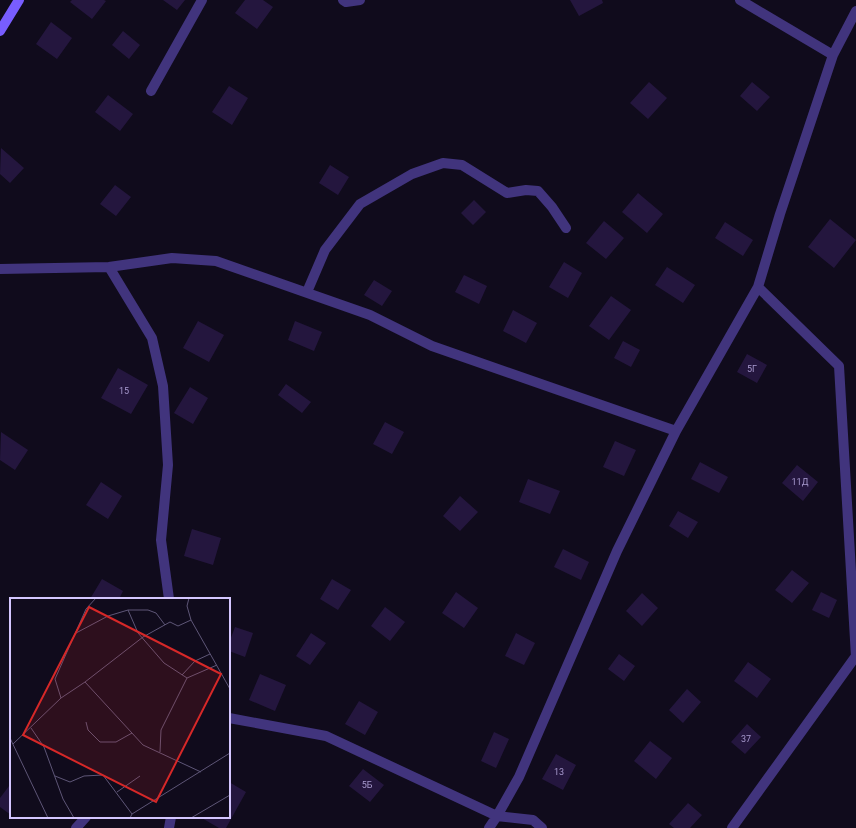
<svg xmlns="http://www.w3.org/2000/svg" width="856" height="828" font-family="Roboto,sans-serif">
<rect width="100%" height="100%" fill="#100b1c"/>
<path fill="#24163e" d="M 72,0 L 104,0 L 106,1 L 92,19 L 70,2 Z
M 163,0 L 185,0 L 177,10 Z
M 245,0 L 263,0 L 273,7 L 257,29 L 235,13 Z
M 570,0 L 602,0 L 603,3 L 579,16 Z
M 51,22 L 72,38 L 57,59 L 36,44 Z
M 123,31 L 140,45 L 129,59 L 112,45 Z
M 649,82 L 667,98 L 648,119 L 630,103 Z
M 752,82 L 770,97 L 757,111 L 740,96 Z
M 229,86 L 248,98 L 232,125 L 212,112 Z
M 108,95 L 133,114 L 120,131 L 95,112 Z
M 1,148 L 24,168 L 10,183 L 0,174 Z
M 330,165 L 349,177 L 338,195 L 319,183 Z
M 115,185 L 131,197 L 116,216 L 100,204 Z
M 638,193 L 663,214 L 647,233 L 622,212 Z
M 474,200 L 486,212 L 473,225 L 461,213 Z
M 830,219 L 856,240 L 834,268 L 808,247 Z
M 604,221 L 624,238 L 606,259 L 586,243 Z
M 725,222 L 753,240 L 743,256 L 715,238 Z
M 564,262 L 582,273 L 568,298 L 549,287 Z
M 667,267 L 695,285 L 683,303 L 655,285 Z
M 464,275 L 487,286 L 479,304 L 455,292 Z
M 374,280 L 392,291 L 382,306 L 364,295 Z
M 611,296 L 631,310 L 609,340 L 589,326 Z
M 513,310 L 537,323 L 526,343 L 503,331 Z
M 198,321 L 224,335 L 209,362 L 183,348 Z
M 295,321 L 322,332 L 314,351 L 288,340 Z
M 623,341 L 640,350 L 631,367 L 614,358 Z
M 747,354 L 767,365 L 757,383 L 737,372 Z
M 118,368 L 148,385 L 131,414 L 101,398 Z
M 286,384 L 311,402 L 302,413 L 278,395 Z
M 190,387 L 208,398 L 193,424 L 174,413 Z
M 385,422 L 404,432 L 392,454 L 373,444 Z
M 1,432 L 28,450 L 15,470 L 0,460 Z
M 615,441 L 636,450 L 624,476 L 603,467 Z
M 700,462 L 728,477 L 719,493 L 691,479 Z
M 797,465 L 818,482 L 803,501 L 782,483 Z
M 528,479 L 560,491 L 550,514 L 519,502 Z
M 101,482 L 122,496 L 108,519 L 86,505 Z
M 460,496 L 478,512 L 460,531 L 443,516 Z
M 678,511 L 698,522 L 688,538 L 669,526 Z
M 192,529 L 221,538 L 213,565 L 184,556 Z
M 563,549 L 589,562 L 581,580 L 554,567 Z
M 792,570 L 809,583 L 792,603 L 775,590 Z
M 102,579 L 123,591 L 119,599 L 90,599 Z
M 332,579 L 351,590 L 338,610 L 320,599 Z
M 456,592 L 478,608 L 464,628 L 442,613 Z
M 821,592 L 837,600 L 829,618 L 812,610 Z
M 642,593 L 658,608 L 642,626 L 626,611 Z
M 385,607 L 405,622 L 390,641 L 371,626 Z
M 235,627 L 253,633 L 245,657 L 229,651 L 229,643 Z
M 311,633 L 326,643 L 310,665 L 296,656 Z
M 516,633 L 535,643 L 524,665 L 505,656 Z
M 619,654 L 635,666 L 624,681 L 608,669 Z
M 748,662 L 771,679 L 757,698 L 734,681 Z
M 260,674 L 286,685 L 275,711 L 249,700 Z
M 687,689 L 701,702 L 683,723 L 669,710 Z
M 359,701 L 378,712 L 365,735 L 345,724 Z
M 747,724 L 761,737 L 745,754 L 731,742 Z
M 494,732 L 509,739 L 496,768 L 481,761 Z
M 650,741 L 672,758 L 656,779 L 634,761 Z
M 556,754 L 576,765 L 563,790 L 542,779 Z
M 363,769 L 384,785 L 370,802 L 349,786 Z
M 229,782 L 246,792 L 226,828 L 219,828 L 200,817 L 229,817 Z
M 9,786 L 11,787 L 11,815 L 0,807 L 0,798 Z
M 688,803 L 702,815 L 690,828 L 674,828 L 669,824 Z"/>
<g fill="none" stroke-linecap="round" stroke-linejoin="round">
<path stroke="#41347d" stroke-width="10" d="M 343,0 L 346,2 L 360,0
M 740,0 L 833,55
M 856,11 L 833,55 L 780,214 L 758,287 L 839,366 L 856,657
M 151,91 L 202,0
M 109,267 L 152,338 L 163,386 L 168,465 L 161,540 L 169,599
M 0,269 L 109,267 L 172,258 L 216,261 L 370,315 L 432,346 L 676,431 L 758,287
M 307,292 L 325,250 L 360,204 L 412,174 L 443,163 L 462,165 L 507,193 L 526,190 L 538,191 L 552,207 L 566,228
M 229,718 L 326,736 L 497,816 L 533,820 L 542,828
M 76,828 L 86,817
M 169,828 L 171,817
M 489,828 L 497,816 L 519,777 L 617,551 L 676,431
M 732,828 L 856,656"/>
<path stroke="#785dff" stroke-width="10" d="M 0,31 L 19,0"/>
</g>
<g text-anchor="middle" stroke-width="4" stroke-linejoin="round" paint-order="stroke">
<g font-size="9" fill="#a89acf">
<text x="752" y="372">5Г</text>
<text x="124" y="394">15</text>
<text x="800" y="485">11Д</text>
<text x="746" y="742">37</text>
<text x="559" y="775">13</text>
<text x="367" y="788">5Б</text>
</g>
</g>
<g transform="translate(10 598)">
<rect width="220" height="220" fill="#100b1c"/>
<path fill="none" stroke="#5e5677" stroke-width="1" d="M 179,0 L 177,8 L 181,22 L 220,91M 118,12 L 138,12 L 146,15 L 155,27M 66,35 L 98,18 L 118,12 L 128,35 L 154,65 L 177,80M 172,77 L 185,63 L 200,56M 75,84 L 133,39 L 160,24 L 168,28 L 181,22M 51,100 L 75,84 L 133,147 L 191,174M 76,124 L 78,132 L 90,144 L 106,144 L 122,135M 21,130 L 34,149 L 53,201 L 64,220M 0,140 L 38,220M 3,146 L 51,100 L 45,81 L 76,11 L 86,0M 150,154 L 151,132 L 177,80 L 207,67M 45,178 L 60,184 L 74,178 L 93,177 L 122,216M 107,194 L 130,178M 120,220 L 122,216 L 220,155M 181,220 L 220,197"/>
<path fill="#d62828" fill-opacity="0.15" stroke="#d62828" stroke-width="2" d="M 79,9 L 211,76 L 146,204 L 13,137 Z"/>
<rect width="220" height="220" fill="none" stroke="#d4c6ff" stroke-width="2"/>
</g>
</svg>
